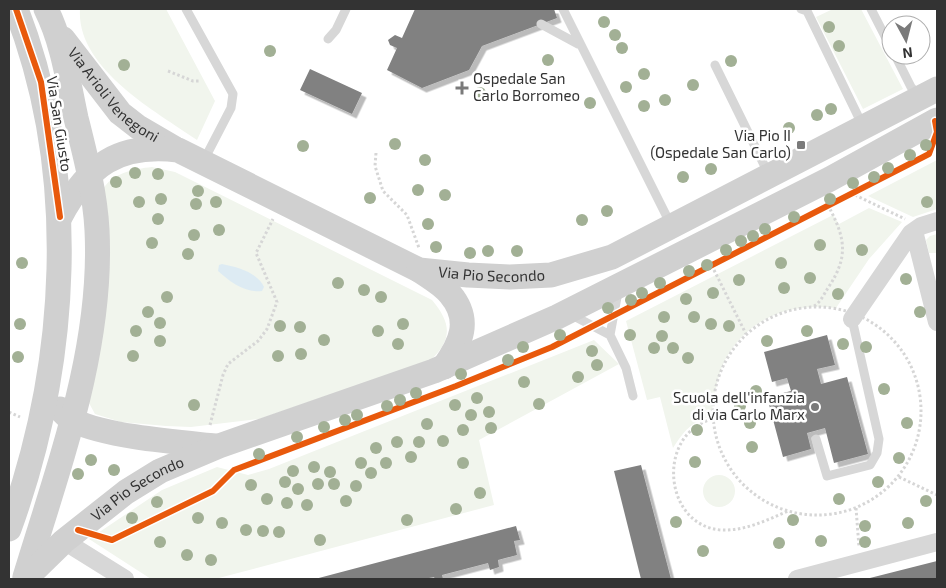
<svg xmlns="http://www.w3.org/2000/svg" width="946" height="588" font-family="'Exo 2',sans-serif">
<defs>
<filter id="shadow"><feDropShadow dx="4.5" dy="4.5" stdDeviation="0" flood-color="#0004"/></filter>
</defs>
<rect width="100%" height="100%" fill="#fff"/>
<path fill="#f1f5ed" d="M 80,9 L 166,9 L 215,101 L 197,140 C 155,111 76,68 80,9 Z
M 833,9 L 861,9 L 903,89 L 863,109 L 816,17 Z
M 937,160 L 937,209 L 913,217 L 868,196 Z
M 152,167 L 175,172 L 432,300 C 451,323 453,338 431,360 L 259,419 L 191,427 L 166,426 L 121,422 L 95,414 L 89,403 L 102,191 C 111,173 134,169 152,167 Z
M 869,208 L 902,222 L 869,259 L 836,308 C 794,302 753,316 729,353 C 717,371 715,395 711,416 C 691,422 684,431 673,448 L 660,397 L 647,400 L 626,321 L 833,215 L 839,224 Z
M 937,234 L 937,253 L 929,253 L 926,240 L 930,236 Z
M 594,340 L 619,364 L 479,440 L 494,505 L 215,579 L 151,579 L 89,539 L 162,490 L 217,467 L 248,475 L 269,469 Z
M703 491a16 16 0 1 1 32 0a16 16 0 1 1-32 0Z"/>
<path fill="#ddebf3" d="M 222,264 C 237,267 257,272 264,287 L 262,291 C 245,293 230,282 218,271 L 219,265 Z"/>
<path fill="#818181" filter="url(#shadow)" d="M 415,9 L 554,9 L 557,18 L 482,46 L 469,70 L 422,88 L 387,70 L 397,48 L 390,45 L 388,40 L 395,35 L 402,38 Z
M 310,69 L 362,93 L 352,114 L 300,90 Z
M 827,335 L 835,365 L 817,369 L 821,384 L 847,377 L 868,454 L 834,463 L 825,428 L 807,433 L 811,449 L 783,457 L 767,397 L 791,391 L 787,378 L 772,382 L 764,352 Z
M 641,465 L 671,579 L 641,579 L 614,471 Z
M 516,526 L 520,540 L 514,541 L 517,555 L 498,560 L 499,567 L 490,570 L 488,563 L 442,575 L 443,579 L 435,579 L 434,577 L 424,579 L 315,579 Z
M 937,561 L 937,579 L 866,579 Z"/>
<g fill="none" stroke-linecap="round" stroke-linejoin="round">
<path stroke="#d6d6d6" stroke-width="3" stroke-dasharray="2.5 2.5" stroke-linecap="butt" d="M 168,71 L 193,81 L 201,81
M 376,153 L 375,166 L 383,191 L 407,215 L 419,248
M 855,195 L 905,219
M 714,270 L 746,334
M 814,306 C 820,303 824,294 828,288 C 848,258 846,240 830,209
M713 411a104 104 0 1 1 208 0a104 104 0 1 1-208 0Z
M 9,412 L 20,417
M 712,419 C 655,435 664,527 722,530 C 745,531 767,520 788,511
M 210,425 L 223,375 L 228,364 L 258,341 L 267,329 L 277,302 L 256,253 L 273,219
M 899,477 L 937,495
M 856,508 L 859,547"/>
<path stroke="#d7d7d7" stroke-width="9" d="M 186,9 L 233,94 L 231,108 L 203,162
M 563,9 L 671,225
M 801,9 L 807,11 L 858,116 L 865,124
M 871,9 L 891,48
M 541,24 L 578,44
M 328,39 L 336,30 L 346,9
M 895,55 L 911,87 L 918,95
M 715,65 L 769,175
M 618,292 L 610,335 L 626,368 L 633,396
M 570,314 L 610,335
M 816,439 L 827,476 L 870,465 L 877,453 L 879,439 L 852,319"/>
<path stroke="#d7d7d7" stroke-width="18" d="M 914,231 L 937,322
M 852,319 L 911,233 L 921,226 L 937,221
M 64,541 L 125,579
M 797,579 L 937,542"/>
<g stroke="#d0d0d0" stroke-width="25">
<path id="s1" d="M 63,39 L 120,113 L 138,127 L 174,148"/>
<path id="s2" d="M 60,217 C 88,165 118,143 178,150 L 419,270 L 468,275 L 510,277 L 551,275 L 612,257 L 937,89"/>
<path d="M 419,270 C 429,277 442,284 450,294 C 472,320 461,343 444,367"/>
<path d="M 60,409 C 64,413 69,419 74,421 C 109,437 176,442 215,446"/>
<path d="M 9,529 C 69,364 80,174 16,9"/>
<path d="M 25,577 C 59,465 103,348 97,230 C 95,192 85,154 76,118 C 68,81 63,43 46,9"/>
<path id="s3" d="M 25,579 L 64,541 L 126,492 L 160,471 L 219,446 L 434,371 L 557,317 L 830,179 L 937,120"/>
</g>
<g stroke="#fff" stroke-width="9">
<path id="cycleway" d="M 16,9 L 41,82 L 60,217
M 78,530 L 112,540 L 213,491 L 234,470 L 456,386 L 552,347 L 929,154 L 937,132 L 935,121"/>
</g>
<use href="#cycleway" stroke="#e8590c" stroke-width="6"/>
</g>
<g fill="#a2b095">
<circle cx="604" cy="22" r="6"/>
<circle cx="829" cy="27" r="6"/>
<circle cx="615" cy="35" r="6"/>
<circle cx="839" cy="46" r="6"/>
<circle cx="622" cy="48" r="6"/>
<circle cx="270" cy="51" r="6"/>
<circle cx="548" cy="60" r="6"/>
<circle cx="731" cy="61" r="6"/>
<circle cx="124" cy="65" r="6"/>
<circle cx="644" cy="74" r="6"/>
<circle cx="693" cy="85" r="6"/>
<circle cx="626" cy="87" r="6"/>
<circle cx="480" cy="93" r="6"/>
<circle cx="665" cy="100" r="6"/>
<circle cx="590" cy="103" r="6"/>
<circle cx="644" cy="106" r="6"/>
<circle cx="831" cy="109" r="6"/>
<circle cx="817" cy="115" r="6"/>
<circle cx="789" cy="128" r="6"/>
<circle cx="395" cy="144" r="6"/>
<circle cx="926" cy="145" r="6"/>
<circle cx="303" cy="146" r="6"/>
<circle cx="910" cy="155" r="6"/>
<circle cx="425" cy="160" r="6"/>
<circle cx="888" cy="168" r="6"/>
<circle cx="711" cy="169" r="6"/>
<circle cx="135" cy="173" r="6"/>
<circle cx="158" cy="174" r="6"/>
<circle cx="683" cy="177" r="6"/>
<circle cx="874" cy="177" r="6"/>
<circle cx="116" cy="182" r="6"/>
<circle cx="853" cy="183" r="6"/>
<circle cx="418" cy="190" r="6"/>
<circle cx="198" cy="191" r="6"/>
<circle cx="445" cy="195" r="6"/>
<circle cx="370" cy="198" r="6"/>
<circle cx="161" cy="199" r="6"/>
<circle cx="830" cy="199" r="6"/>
<circle cx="139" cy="202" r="6"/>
<circle cx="216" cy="202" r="6"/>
<circle cx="927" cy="202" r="6"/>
<circle cx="196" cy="204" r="6"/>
<circle cx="607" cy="211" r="6"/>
<circle cx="794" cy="217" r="6"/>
<circle cx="158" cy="219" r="6"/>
<circle cx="582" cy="220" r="6"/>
<circle cx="428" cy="224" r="6"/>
<circle cx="765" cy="229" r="6"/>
<circle cx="219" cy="230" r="6"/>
<circle cx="194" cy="235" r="6"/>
<circle cx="753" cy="236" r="6"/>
<circle cx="741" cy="241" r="6"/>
<circle cx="152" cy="243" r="6"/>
<circle cx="820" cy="245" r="6"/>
<circle cx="436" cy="247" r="6"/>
<circle cx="726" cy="250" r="6"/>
<circle cx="862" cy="250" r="6"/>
<circle cx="488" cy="251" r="6"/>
<circle cx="517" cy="251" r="6"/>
<circle cx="470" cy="253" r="6"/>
<circle cx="188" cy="254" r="6"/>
<circle cx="22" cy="263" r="6"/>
<circle cx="781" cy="263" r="6"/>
<circle cx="707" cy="265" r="6"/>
<circle cx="689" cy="271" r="6"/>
<circle cx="810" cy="278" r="6"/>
<circle cx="906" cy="279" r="6"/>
<circle cx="739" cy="280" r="6"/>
<circle cx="338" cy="283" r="6"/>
<circle cx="660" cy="283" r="6"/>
<circle cx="784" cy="288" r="6"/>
<circle cx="364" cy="290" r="6"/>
<circle cx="642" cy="293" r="6"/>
<circle cx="713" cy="293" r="6"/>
<circle cx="838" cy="294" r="6"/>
<circle cx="167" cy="297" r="6"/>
<circle cx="381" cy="297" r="6"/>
<circle cx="686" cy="299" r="6"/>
<circle cx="631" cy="300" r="6"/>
<circle cx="608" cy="308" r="6"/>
<circle cx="148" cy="312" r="6"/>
<circle cx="920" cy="312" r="6"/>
<circle cx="664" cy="317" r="6"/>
<circle cx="694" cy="317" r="6"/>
<circle cx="160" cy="323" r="6"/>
<circle cx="20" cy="324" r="6"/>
<circle cx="403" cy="324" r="6"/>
<circle cx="711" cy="324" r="6"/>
<circle cx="280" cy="326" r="6"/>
<circle cx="729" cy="326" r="6"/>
<circle cx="300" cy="327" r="6"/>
<circle cx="136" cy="331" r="6"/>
<circle cx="378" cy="331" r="6"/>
<circle cx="807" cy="331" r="6"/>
<circle cx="560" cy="335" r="6"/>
<circle cx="630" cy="335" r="6"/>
<circle cx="662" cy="336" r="6"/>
<circle cx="324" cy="340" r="6"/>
<circle cx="160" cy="341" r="6"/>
<circle cx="767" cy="341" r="6"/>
<circle cx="398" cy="344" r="6"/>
<circle cx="843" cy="344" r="6"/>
<circle cx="523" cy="347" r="6"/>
<circle cx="866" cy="347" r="6"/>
<circle cx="654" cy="348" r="6"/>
<circle cx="673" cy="348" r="6"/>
<circle cx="592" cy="351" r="6"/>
<circle cx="301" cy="354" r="6"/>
<circle cx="133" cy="356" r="6"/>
<circle cx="278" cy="356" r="6"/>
<circle cx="18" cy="357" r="6"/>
<circle cx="688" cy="358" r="6"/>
<circle cx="508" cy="360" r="6"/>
<circle cx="597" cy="365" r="6"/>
<circle cx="461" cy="374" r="6"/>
<circle cx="578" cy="377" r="6"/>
<circle cx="524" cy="382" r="6"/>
<circle cx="884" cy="389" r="6"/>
<circle cx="756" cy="391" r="6"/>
<circle cx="416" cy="393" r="6"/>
<circle cx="477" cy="398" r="6"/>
<circle cx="400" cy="400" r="6"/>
<circle cx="539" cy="404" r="6"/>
<circle cx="194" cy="405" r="6"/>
<circle cx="455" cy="405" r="6"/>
<circle cx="387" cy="406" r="6"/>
<circle cx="740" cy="406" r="6"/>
<circle cx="489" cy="412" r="6"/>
<circle cx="357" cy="415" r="6"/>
<circle cx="471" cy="415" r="6"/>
<circle cx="345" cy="420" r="6"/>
<circle cx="750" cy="423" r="6"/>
<circle cx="907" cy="423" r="6"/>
<circle cx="427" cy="424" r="6"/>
<circle cx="324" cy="427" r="6"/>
<circle cx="491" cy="428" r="6"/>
<circle cx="463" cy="430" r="6"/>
<circle cx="697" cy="430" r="6"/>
<circle cx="297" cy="437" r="6"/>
<circle cx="443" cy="441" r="6"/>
<circle cx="397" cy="442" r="6"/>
<circle cx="419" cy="442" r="6"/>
<circle cx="752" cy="447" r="6"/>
<circle cx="376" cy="448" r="6"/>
<circle cx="259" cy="454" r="6"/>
<circle cx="411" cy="457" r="6"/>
<circle cx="899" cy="458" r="6"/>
<circle cx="91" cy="460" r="6"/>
<circle cx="695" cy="462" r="6"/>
<circle cx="361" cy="463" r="6"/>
<circle cx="386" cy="463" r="6"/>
<circle cx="463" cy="463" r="6"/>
<circle cx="314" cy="467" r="6"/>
<circle cx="114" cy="470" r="6"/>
<circle cx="293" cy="471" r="6"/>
<circle cx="330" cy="472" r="6"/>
<circle cx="371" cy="473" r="6"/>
<circle cx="78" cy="474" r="6"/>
<circle cx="285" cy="482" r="6"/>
<circle cx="878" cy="482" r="6"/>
<circle cx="318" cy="484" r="6"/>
<circle cx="334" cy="484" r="6"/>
<circle cx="251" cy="485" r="6"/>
<circle cx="356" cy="486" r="6"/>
<circle cx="298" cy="489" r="6"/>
<circle cx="480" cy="493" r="6"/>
<circle cx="267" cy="499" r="6"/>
<circle cx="839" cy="499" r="6"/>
<circle cx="346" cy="501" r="6"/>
<circle cx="926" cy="501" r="6"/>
<circle cx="157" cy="502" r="6"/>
<circle cx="287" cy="503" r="6"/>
<circle cx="307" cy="505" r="6"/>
<circle cx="456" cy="509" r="6"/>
<circle cx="132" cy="518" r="6"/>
<circle cx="198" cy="518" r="6"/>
<circle cx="407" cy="520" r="6"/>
<circle cx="793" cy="520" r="6"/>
<circle cx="676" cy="522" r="6"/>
<circle cx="222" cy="523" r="6"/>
<circle cx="908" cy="523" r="6"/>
<circle cx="865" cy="526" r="6"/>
<circle cx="246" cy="530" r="6"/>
<circle cx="263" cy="531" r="6"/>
<circle cx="279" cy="532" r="6"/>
<circle cx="320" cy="540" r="6"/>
<circle cx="821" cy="541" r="6"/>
<circle cx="160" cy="542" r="6"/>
<circle cx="865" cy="542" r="6"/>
<circle cx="779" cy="543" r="6"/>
<circle cx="703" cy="551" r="6"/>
<circle cx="187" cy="555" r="6"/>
<circle cx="211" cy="560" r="6"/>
</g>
<g fill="#7a7a7a" stroke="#fff" stroke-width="2">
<path d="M459.5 80.5h5v5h5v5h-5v5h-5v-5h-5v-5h5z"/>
<rect x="796" y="140" width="10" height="10" rx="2.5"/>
<circle cx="815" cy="407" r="5"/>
</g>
<g text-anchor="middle" stroke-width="5" stroke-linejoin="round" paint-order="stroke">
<g font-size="15" fill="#333" stroke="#fff" text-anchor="end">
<text x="473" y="84" text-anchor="start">Ospedale San<tspan x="473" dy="17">Carlo Borromeo</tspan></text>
<text x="791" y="141">Via Pio II<tspan x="791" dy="17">(Ospedale San Carlo)</tspan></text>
<text x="805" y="403">Scuola dell'infanzia<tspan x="805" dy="17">di via Carlo Marx</tspan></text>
</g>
<g font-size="15" fill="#333" stroke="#fff">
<text dy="5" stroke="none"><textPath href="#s1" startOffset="76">Via Arioli Venegoni</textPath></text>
<text transform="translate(59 124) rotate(81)" y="5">Via San Giusto</text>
<text dy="5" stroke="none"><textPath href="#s2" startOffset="489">Via Pio Secondo</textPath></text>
<text dy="5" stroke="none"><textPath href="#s3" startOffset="145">Via Pio Secondo</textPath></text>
</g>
</g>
<rect width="946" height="588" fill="none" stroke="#333333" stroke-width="20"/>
<g transform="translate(906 40) rotate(173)"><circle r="24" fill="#ffffff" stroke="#adadad"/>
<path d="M0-4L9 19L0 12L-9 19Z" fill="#7a7a7a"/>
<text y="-8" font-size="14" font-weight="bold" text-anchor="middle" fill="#333333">N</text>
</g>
</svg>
